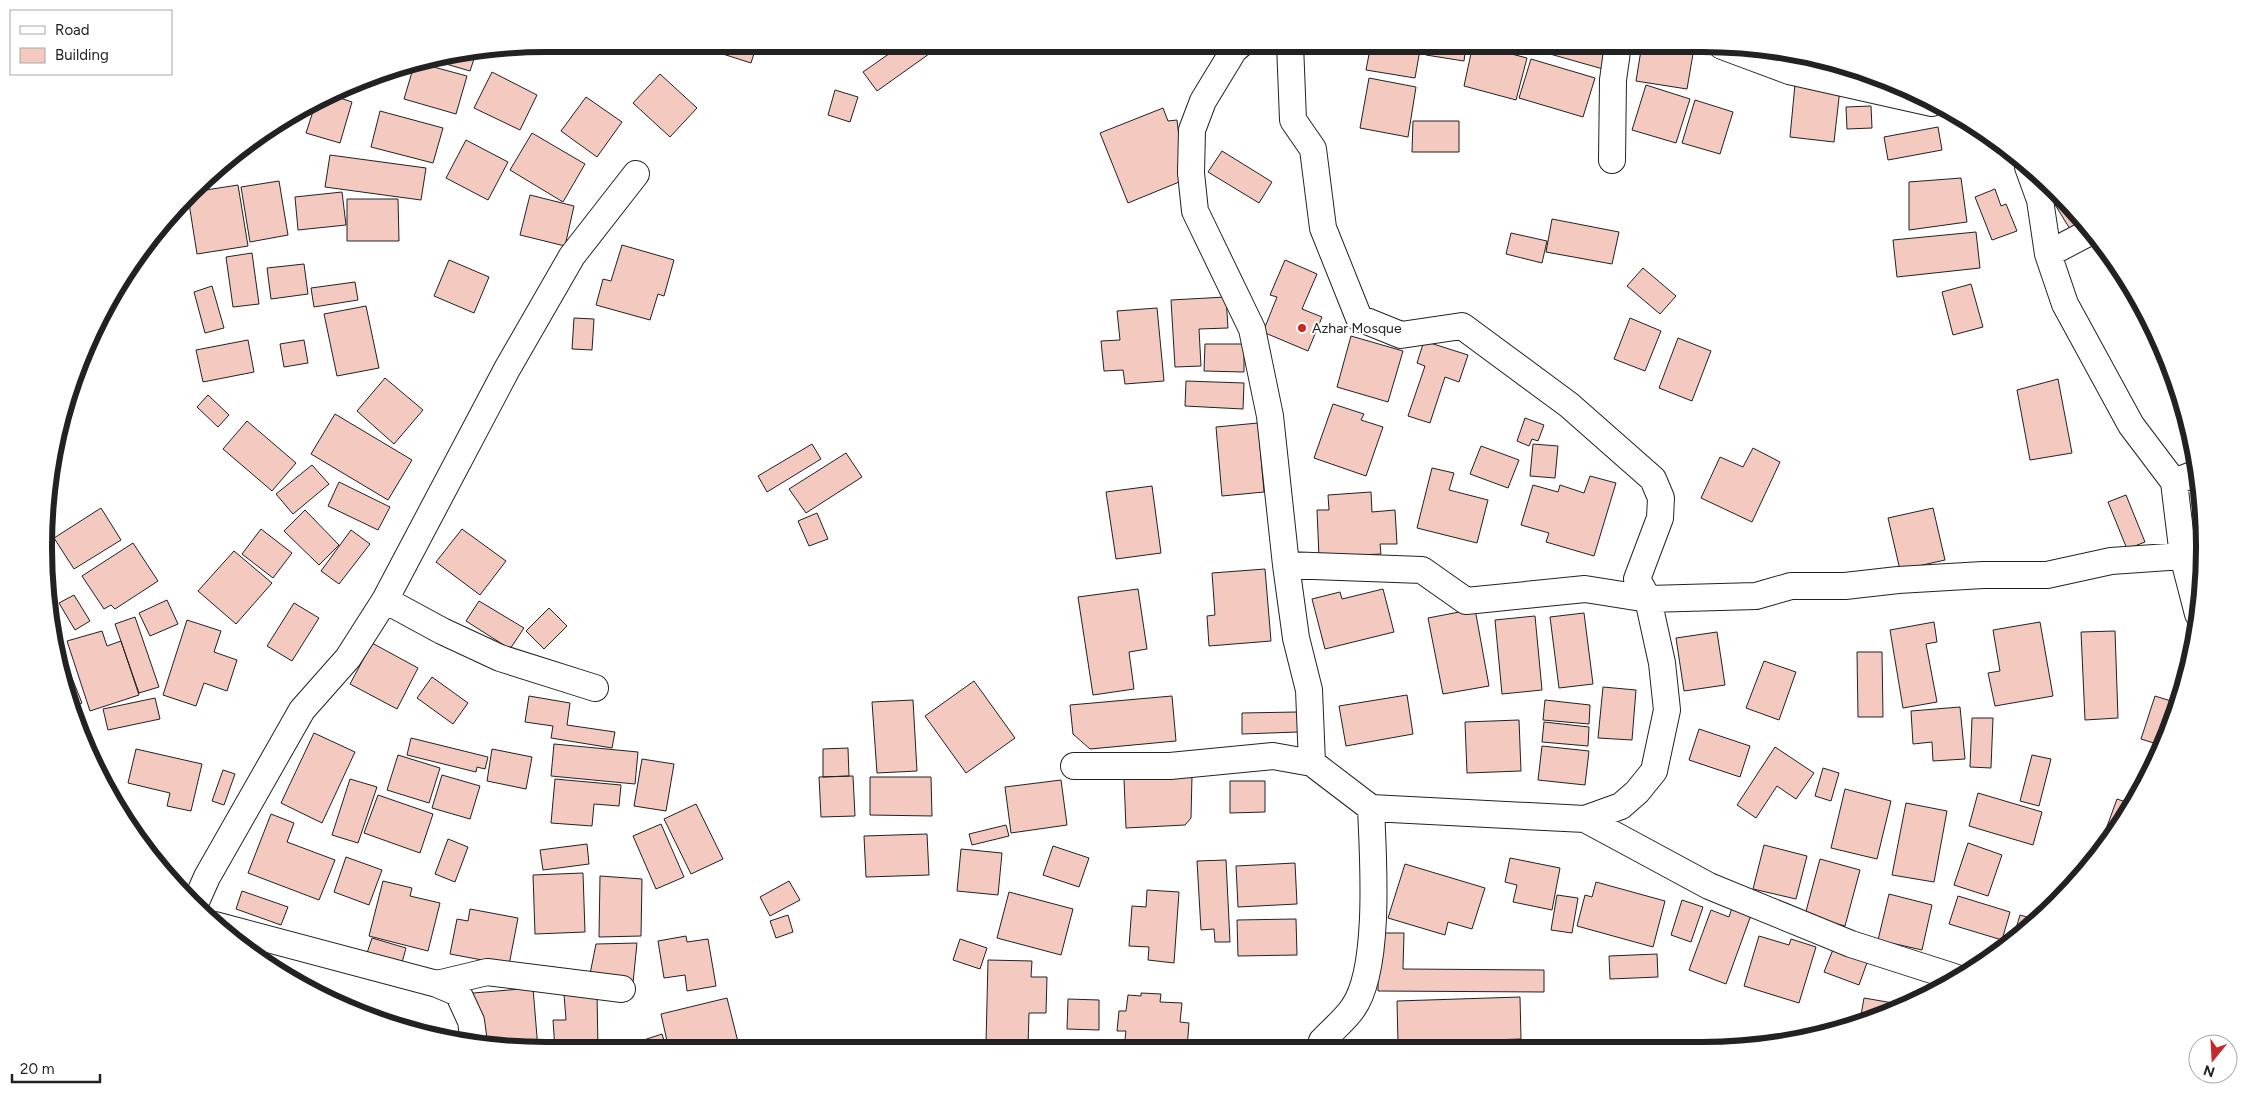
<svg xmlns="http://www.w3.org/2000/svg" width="2248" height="1094" font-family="Figtree,sans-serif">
<rect width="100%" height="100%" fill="#fff"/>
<path fill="#f3c9c0" stroke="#222" d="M 705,44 L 757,44 L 751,63 L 704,48 Z
M 903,44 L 943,44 L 877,91 L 863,72 Z
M 1371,44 L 1421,44 L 1415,78 L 1366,70 Z
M 1427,44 L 1466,44 L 1464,61 L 1426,55 Z
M 1473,44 L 1527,58 L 1516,100 L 1464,86 Z
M 1497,44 L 1529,44 L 1527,51 Z
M 1553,44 L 1610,44 L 1603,69 L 1550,54 Z
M 1642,44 L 1669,44 L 1694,48 L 1687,89 L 1636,81 Z
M 470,51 L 476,53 L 470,71 L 429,59 Z
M 1531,59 L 1595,78 L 1583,117 L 1519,98 Z
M 415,62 L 467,76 L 456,114 L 404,99 Z
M 492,72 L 537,95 L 520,130 L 474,108 Z
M 660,74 L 697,108 L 670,137 L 633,103 Z
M 1369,78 L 1416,87 L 1408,137 L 1360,128 Z
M 1795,84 L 1840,89 L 1834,142 L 1790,137 Z
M 1646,85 L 1690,99 L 1676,143 L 1632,130 Z
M 835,90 L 858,97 L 850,122 L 828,115 Z
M 331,95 L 352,102 L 340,143 L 306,133 L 316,102 Z
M 586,97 L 622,122 L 597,157 L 561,131 Z
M 1695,100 L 1733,112 L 1720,154 L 1682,143 Z
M 1871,106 L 1872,128 L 1847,129 L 1846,107 Z
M 1163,108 L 1168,121 L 1177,120 L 1184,180 L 1128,203 L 1100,133 Z
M 380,111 L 443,128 L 433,163 L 371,147 Z
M 1413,121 L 1459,121 L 1459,152 L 1412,152 Z
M 1938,127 L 1942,150 L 1888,160 L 1884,137 Z
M 532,133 L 585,164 L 563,202 L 510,170 Z
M 466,140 L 508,162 L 488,200 L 446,178 Z
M 1222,151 L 1272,182 L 1259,203 L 1208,172 Z
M 330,155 L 426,168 L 421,200 L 325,187 Z
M 1961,178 L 1967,222 L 1909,230 L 1909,182 Z
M 279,181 L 288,235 L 250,242 L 241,187 Z
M 238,185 L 248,246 L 197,254 L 188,197 L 193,192 Z
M 1995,189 L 2001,206 L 2006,204 L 2017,231 L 1992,240 L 1975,197 Z
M 342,192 L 346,225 L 298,230 L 295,197 Z
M 530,195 L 574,206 L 565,246 L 520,235 Z
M 2063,198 L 2086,226 L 2073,234 L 2054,203 Z
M 347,199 L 398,199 L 399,241 L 347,241 Z
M 1552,219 L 1619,232 L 1612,264 L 1546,252 Z
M 1976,232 L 1980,268 L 1897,277 L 1893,240 Z
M 1511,233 L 1547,241 L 1542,263 L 1506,254 Z
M 622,245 L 674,260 L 664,296 L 658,294 L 650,320 L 596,305 L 603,279 L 611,281 Z
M 252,253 L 259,304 L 233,307 L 226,257 Z
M 449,260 L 489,277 L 474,313 L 434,296 Z
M 1285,260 L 1317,274 L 1302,309 L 1322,317 L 1308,351 L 1263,332 L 1277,297 L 1270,295 Z
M 304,264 L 308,294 L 271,299 L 267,268 Z
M 1643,268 L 1676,296 L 1660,314 L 1627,286 Z
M 355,282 L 358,300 L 314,307 L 311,288 Z
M 1971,284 L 1983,327 L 1953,335 L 1942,292 Z
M 212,286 L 224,328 L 205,333 L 194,292 Z
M 1226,297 L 1228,328 L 1199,329 L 1201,366 L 1175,367 L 1171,300 Z
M 366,306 L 379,368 L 337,376 L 324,314 Z
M 1157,308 L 1164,381 L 1125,384 L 1123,370 L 1104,371 L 1101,341 L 1120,340 L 1117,311 Z
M 574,318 L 594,319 L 592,350 L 572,349 Z
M 1630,318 L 1661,331 L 1645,371 L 1614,359 Z
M 1351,336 L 1403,351 L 1388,402 L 1337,387 Z
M 1678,338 L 1711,351 L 1692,401 L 1659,388 Z
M 248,340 L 254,372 L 203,382 L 196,350 Z
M 304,340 L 308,363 L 284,367 L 280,344 Z
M 1424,341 L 1468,355 L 1459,382 L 1445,377 L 1430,423 L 1408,416 L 1425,366 L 1417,363 Z
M 1205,344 L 1244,344 L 1244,372 L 1204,371 Z
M 385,378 L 423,410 L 394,444 L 357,411 Z
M 2058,379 L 2072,453 L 2030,460 L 2017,390 Z
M 1186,381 L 1244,383 L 1243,409 L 1185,406 Z
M 208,395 L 229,415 L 218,427 L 197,407 Z
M 1333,404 L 1364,414 L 1361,420 L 1383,427 L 1366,476 L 1314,458 Z
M 335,414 L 412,460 L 388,500 L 311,454 Z
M 1525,418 L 1544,425 L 1538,441 L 1532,439 L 1529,446 L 1517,441 Z
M 247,421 L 296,463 L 272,491 L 223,449 Z
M 1258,423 L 1264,492 L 1222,496 L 1216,427 Z
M 812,444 L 821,459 L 767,492 L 758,476 Z
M 1533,444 L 1558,446 L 1555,478 L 1530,476 Z
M 1481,446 L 1519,460 L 1508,488 L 1470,474 Z
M 1753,448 L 1780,462 L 1752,522 L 1701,498 L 1720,457 L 1743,467 Z
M 846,453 L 862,477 L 806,513 L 789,489 Z
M 312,465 L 329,484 L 293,514 L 276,494 Z
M 1432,468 L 1454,473 L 1449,490 L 1488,500 L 1477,543 L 1417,528 Z
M 1590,476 L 1616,483 L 1594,556 L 1546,542 L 1549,533 L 1521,525 L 1533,485 L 1558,492 L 1560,485 L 1584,493 Z
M 339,482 L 390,507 L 378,530 L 328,506 Z
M 1152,486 L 1161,553 L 1116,559 L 1106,492 Z
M 1371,492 L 1372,512 L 1395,510 L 1397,544 L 1380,544 L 1381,554 L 1319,557 L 1317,510 L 1329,510 L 1328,495 Z
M 2126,495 L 2145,542 L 2127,549 L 2108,502 Z
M 101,508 L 121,540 L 74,569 L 54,538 Z
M 1933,508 L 1945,560 L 1900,570 L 1888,518 Z
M 305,510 L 339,545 L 319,565 L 284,531 Z
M 817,513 L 828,539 L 809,546 L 798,521 Z
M 261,529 L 292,553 L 273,578 L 242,554 Z
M 462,529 L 506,561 L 480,595 L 436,562 Z
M 351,530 L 370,544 L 339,584 L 321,571 Z
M 133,543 L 158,581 L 115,609 L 111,605 L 104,609 L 82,576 Z
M 234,551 L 272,583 L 236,624 L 198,591 Z
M 1265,569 L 1271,641 L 1209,646 L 1207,616 L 1215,615 L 1212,573 Z
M 1138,589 L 1147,649 L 1129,652 L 1134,689 L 1093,695 L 1078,597 Z
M 1383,589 L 1394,632 L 1325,649 L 1312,599 L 1340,592 L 1342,599 Z
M 74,595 L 90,621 L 75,630 L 59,603 Z
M 167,600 L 178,624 L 150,636 L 139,613 Z
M 479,601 L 524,628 L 510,649 L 466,621 Z
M 294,603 L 319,618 L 292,661 L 267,646 Z
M 549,608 L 567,626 L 544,649 L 526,631 Z
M 1475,609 L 1489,686 L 1443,694 L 1428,618 Z
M 1584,613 L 1593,684 L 1559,688 L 1550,617 Z
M 1535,616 L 1542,690 L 1502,694 L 1495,620 Z
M 135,617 L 159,687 L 139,693 L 115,624 Z
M 187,620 L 221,631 L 214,652 L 237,660 L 227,691 L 204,683 L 196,706 L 163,695 Z
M 1934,622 L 1937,642 L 1926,644 L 1937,702 L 1903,708 L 1890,630 Z
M 2040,622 L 2053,696 L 1995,706 L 1988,673 L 2000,671 L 1993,630 Z
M 102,631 L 107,646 L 121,641 L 139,695 L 90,711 L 67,641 Z
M 2115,631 L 2118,718 L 2085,720 L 2081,632 Z
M 1717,632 L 1725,685 L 1684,691 L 1676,638 Z
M 372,643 L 418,668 L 397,709 L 350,684 Z
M 1857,652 L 1882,652 L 1883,717 L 1858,717 Z
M 64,658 L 82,703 L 70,708 L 59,660 Z
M 1764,661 L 1796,672 L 1779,720 L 1746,708 Z
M 432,677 L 468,703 L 453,724 L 417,698 Z
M 974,681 L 1015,738 L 966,773 L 925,716 Z
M 1603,687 L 1636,690 L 1632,740 L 1598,738 Z
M 2176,693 L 2180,694 L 2169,730 L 2166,730 Z
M 1407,695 L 1413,734 L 1346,746 L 1339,706 Z
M 529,696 L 570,703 L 567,725 L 615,732 L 612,748 L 551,738 L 553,726 L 525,722 Z
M 1172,696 L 1176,741 L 1090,749 L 1073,734 L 1070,705 Z
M 2155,696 L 2171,701 L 2157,744 L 2141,739 Z
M 155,698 L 160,719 L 108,730 L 103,709 Z
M 913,700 L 917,771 L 877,773 L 872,702 Z
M 1545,700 L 1590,705 L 1589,724 L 1543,720 Z
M 1960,707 L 1965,759 L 1933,761 L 1932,742 L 1913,744 L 1911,711 Z
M 1297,712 L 1298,732 L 1242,734 L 1242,713 Z
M 1972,718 L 1993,718 L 1991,768 L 1970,767 Z
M 1519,720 L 1521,771 L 1467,773 L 1465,722 Z
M 1544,722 L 1589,727 L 1588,746 L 1542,742 Z
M 1699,729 L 1750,746 L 1740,777 L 1689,760 Z
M 314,733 L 355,752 L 322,823 L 281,803 Z
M 411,738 L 488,757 L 485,769 L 477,767 L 476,772 L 407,755 Z
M 554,744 L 638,752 L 635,784 L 551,776 Z
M 1542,746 L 1589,751 L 1585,785 L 1538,780 Z
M 1775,747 L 1814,773 L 1796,799 L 1777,786 L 1756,818 L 1737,805 Z
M 848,748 L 849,776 L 823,777 L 823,749 Z
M 136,749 L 202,764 L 191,811 L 167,806 L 170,793 L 128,783 Z
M 492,749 L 532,757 L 526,789 L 487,781 Z
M 398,755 L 440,768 L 429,803 L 387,790 Z
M 2032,755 L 2051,759 L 2039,806 L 2020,801 Z
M 642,759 L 674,764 L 666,811 L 634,806 Z
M 1823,768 L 1839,773 L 1831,801 L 1815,796 Z
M 223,770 L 235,774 L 224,805 L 212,801 Z
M 442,775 L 480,786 L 470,819 L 432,808 Z
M 853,776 L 855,816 L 821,817 L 819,777 Z
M 1192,776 L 1191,818 L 1185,825 L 1126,828 L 1124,779 Z
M 870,777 L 931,777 L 932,816 L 870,815 Z
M 350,779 L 377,787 L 358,843 L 332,835 Z
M 555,779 L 621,785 L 619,806 L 594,804 L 592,826 L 551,823 Z
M 1061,780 L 1067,825 L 1011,833 L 1005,787 Z
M 1230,781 L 1265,781 L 1265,812 L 1230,813 Z
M 1845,789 L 1891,801 L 1877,859 L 1831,848 Z
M 1978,793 L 2042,812 L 2033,845 L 1969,826 Z
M 378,795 L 433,814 L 420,853 L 364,833 Z
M 2117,799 L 2129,803 L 2101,852 L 2098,851 Z
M 1906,803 L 1947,811 L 1934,882 L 1892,875 Z
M 696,804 L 723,859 L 691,874 L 664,819 Z
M 271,814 L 294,823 L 287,842 L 335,860 L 319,900 L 248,873 Z
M 661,824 L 684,877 L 656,889 L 633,836 Z
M 1006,825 L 1009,836 L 972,845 L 969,834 Z
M 927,834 L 929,875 L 866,877 L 864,836 Z
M 448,839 L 468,847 L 455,882 L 435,874 Z
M 1968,843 L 2002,855 L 1988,896 L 1954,885 Z
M 587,844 L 589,864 L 543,870 L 540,850 Z
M 1764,845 L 1807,856 L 1796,899 L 1753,889 Z
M 1053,846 L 1089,858 L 1079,887 L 1043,875 Z
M 961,849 L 1002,853 L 998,895 L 957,891 Z
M 346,857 L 382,870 L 369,905 L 334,892 Z
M 1510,858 L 1560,868 L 1552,910 L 1513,902 L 1517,885 L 1505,882 Z
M 1820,859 L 1860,870 L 1845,926 L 1805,915 Z
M 1226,860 L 1230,942 L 1215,942 L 1214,929 L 1201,930 L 1197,861 Z
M 1295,863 L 1297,904 L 1238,907 L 1236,866 Z
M 1405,864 L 1485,888 L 1472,929 L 1448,922 L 1445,935 L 1388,918 Z
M 583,873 L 585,932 L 535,934 L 533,875 Z
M 600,876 L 642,879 L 641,936 L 599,937 Z
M 383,881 L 412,888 L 410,896 L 440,903 L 428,951 L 369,936 Z
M 789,881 L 800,900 L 770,916 L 760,897 Z
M 1596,882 L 1665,901 L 1653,947 L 1577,926 L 1585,895 L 1592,897 Z
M 1147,890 L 1179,892 L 1174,963 L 1148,960 L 1149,947 L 1129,946 L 1132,906 L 1146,907 Z
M 242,891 L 288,907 L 281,925 L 236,909 Z
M 1009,892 L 1073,909 L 1061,955 L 997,938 Z
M 1889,894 L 1932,905 L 1922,950 L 1878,940 Z
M 1557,895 L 1578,898 L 1572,933 L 1551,930 Z
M 1958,896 L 2010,912 L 2002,940 L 1949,924 Z
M 1682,900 L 1703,907 L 1691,942 L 1671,935 Z
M 1732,908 L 1751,915 L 1726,984 L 1689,970 L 1711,910 L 1729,917 Z
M 470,909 L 518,918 L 509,965 L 450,954 L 457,919 L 468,921 Z
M 788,915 L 793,932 L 776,938 L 770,921 Z
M 2020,915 L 2034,919 L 2012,942 Z
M 1296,919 L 1297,955 L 1238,956 L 1237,920 Z
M 1378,933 L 1404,933 L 1403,969 L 1544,970 L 1544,992 L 1378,991 Z
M 686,936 L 687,942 L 708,939 L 716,986 L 687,991 L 685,975 L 664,978 L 658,941 Z
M 1759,936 L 1789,945 L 1791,939 L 1816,947 L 1799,1003 L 1744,986 Z
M 372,938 L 406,948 L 400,970 L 365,959 Z
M 960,939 L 987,948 L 980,969 L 953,960 Z
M 637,943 L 633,983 L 589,979 L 596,944 Z
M 1834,947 L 1868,960 L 1859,985 L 1824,972 Z
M 1657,954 L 1658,977 L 1610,979 L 1609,956 Z
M 988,960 L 1032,961 L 1031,977 L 1047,977 L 1046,1013 L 1029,1013 L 1028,1046 L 986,1044 Z
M 290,978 L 304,979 L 304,985 L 316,986 L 315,991 Z
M 533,988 L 538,1049 L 478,1043 L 473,993 Z
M 597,993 L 598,1050 L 555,1050 L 553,1020 L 566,1020 L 564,994 Z
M 1141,993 L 1161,994 L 1160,1002 L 1182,1003 L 1180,1022 L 1189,1023 L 1187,1048 L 1124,1048 L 1126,1031 L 1117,1031 L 1119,1011 L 1126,1011 L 1128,995 L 1141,996 Z
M 1520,997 L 1521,1039 L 1398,1043 L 1397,1001 Z
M 727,998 L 740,1050 L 669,1050 L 661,1014 Z
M 1864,998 L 1893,1003 L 1892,1012 L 1860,1021 Z
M 1068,999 L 1099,1000 L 1099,1030 L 1067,1029 Z
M 662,1034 L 667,1050 L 613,1050 Z"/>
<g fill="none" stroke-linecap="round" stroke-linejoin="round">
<g stroke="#222" stroke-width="28">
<path id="minor" d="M 1241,44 L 1234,50 L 1203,101 L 1192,130 L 1191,173 L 1195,211 L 1252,329 L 1270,416 L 1286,565 L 1296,638 L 1309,690 L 1312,763 L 1371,808 C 1373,856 1381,969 1353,1008 C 1345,1020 1332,1030 1322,1041 L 1320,1047
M 1290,44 L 1293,120 L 1313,149 L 1323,228 L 1359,318 L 1401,335 L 1462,326 L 1569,405 L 1653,479 L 1661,498 L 1660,518 L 1637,579 L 1648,599
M 1722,46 L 1789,71 L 1932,103
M 1612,160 L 1613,80 L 1618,44
M 2028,167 L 2040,200 L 2048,254 L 2065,304 L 2131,425 L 2174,482 L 2183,556 L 2198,614
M 2048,254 L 2090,232
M 2174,482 L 2197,473
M 1286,565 L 1422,570 L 1466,601 L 1585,589 L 1648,599
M 385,600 L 442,631 L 500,658 L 595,688
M 1074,766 L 1170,766 L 1273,756 L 1312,763
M 1371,808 L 1585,819 L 1709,886 L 1851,944 L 1954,977
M 1585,819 L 1621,806 L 1637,792 L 1654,771 L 1667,710 L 1662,663 L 1648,599 L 1756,596 L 1791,586 L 1845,586 L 1898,580 L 1983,575 L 2047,575 L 2111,561 L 2183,556
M 195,904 L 207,877 L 302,710 L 348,658 L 385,600 L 507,369 L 572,256 L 636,174
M 215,925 L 437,984 L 458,993 L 471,1021 L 474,1043
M 437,984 L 487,972 L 622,989"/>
</g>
<use href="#minor" stroke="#fff" stroke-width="26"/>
</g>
<circle fill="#c62828" stroke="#fff" stroke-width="2" cx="1302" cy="328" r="5"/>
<g text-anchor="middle" stroke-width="4" stroke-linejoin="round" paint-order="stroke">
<g font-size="14" fill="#222" stroke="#fff" text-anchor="start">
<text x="1312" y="333">Azhar Mosque</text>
</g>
</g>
<path d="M0 0H2248V1094H0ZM546 52H1702A494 494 0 0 1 2196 546V548A494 494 0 0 1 1702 1042H546A494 494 0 0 1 52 548V546A494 494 0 0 1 546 52Z" fill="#fff" fill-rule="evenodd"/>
<path fill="none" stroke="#222" stroke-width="6" d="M546 52H1702A494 494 0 0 1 2196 546V548A494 494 0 0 1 1702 1042H546A494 494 0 0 1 52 548V546A494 494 0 0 1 546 52Z"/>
<rect x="10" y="10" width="162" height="65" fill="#ffffff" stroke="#a7a7a7"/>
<rect x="20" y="26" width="25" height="8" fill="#ffffff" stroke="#a7a7a7"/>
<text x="55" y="35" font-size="15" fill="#222222">Road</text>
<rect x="20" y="48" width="25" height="15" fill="#f3c9c0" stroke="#a7a7a7"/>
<text x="55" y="60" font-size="15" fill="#222222">Building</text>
<g transform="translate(2213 1059) rotate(198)"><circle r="24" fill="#ffffff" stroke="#a7a7a7"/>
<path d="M0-4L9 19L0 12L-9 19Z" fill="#c62828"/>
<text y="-8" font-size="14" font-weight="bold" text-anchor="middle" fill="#222222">N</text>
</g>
<path d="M12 1074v8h88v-8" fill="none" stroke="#222222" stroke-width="2.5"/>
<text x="20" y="1074" font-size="15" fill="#222222" stroke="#ffffff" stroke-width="4" paint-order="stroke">20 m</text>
</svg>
